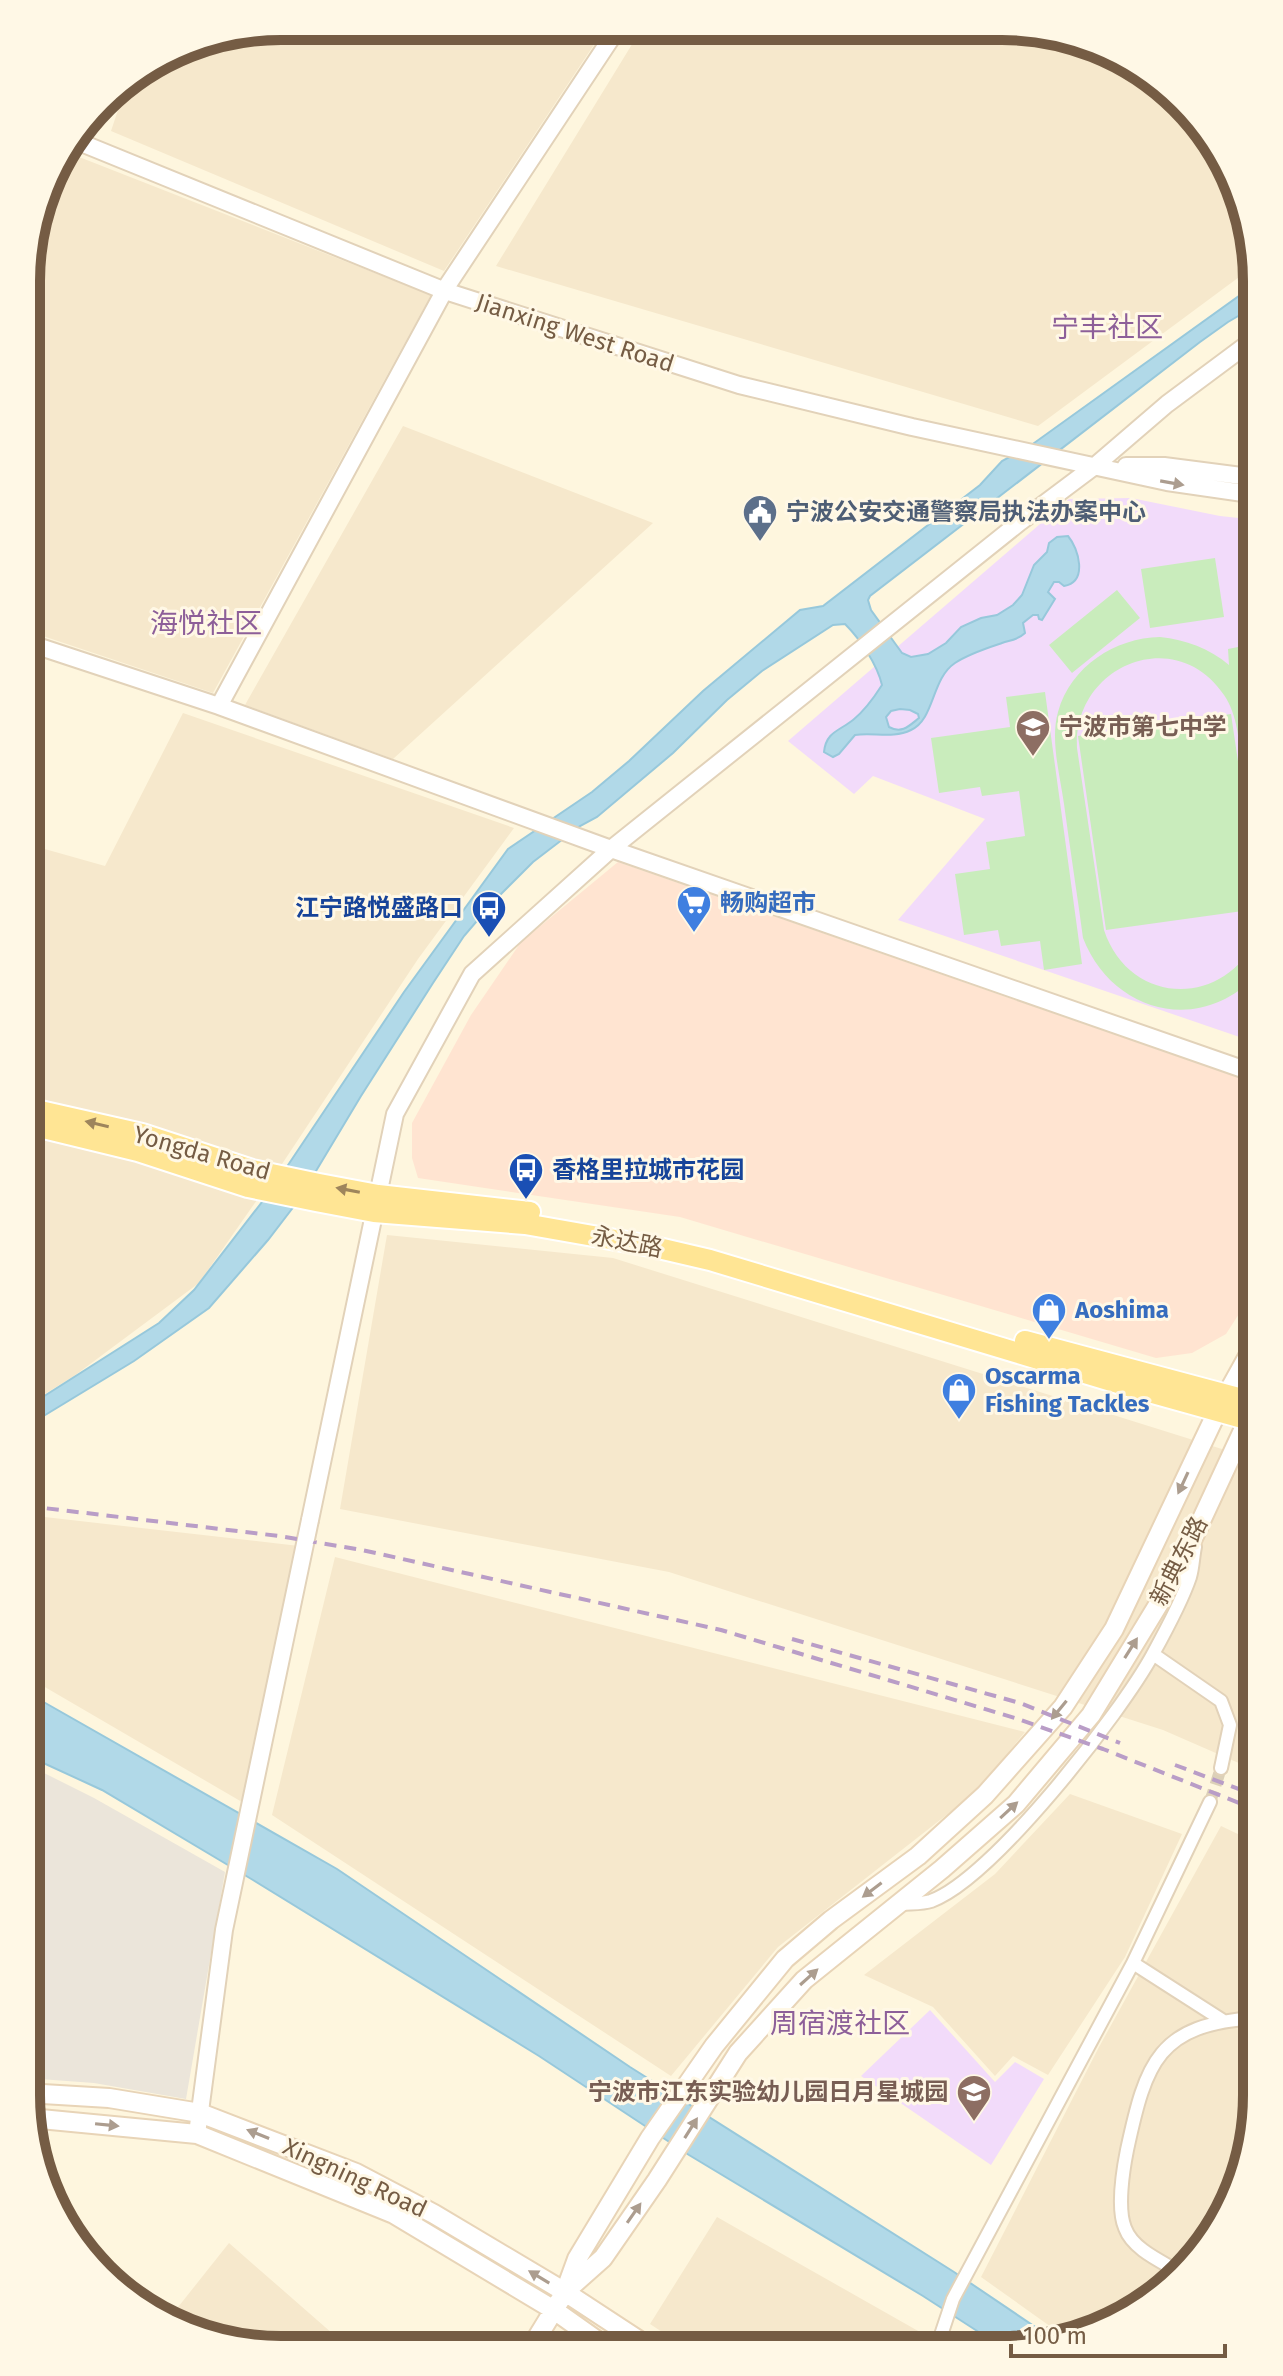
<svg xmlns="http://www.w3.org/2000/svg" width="1283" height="2376" font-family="'Fira Sans','Noto Sans SC',sans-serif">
<rect width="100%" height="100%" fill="#fef6de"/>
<path fill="#f6e8cc" d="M 281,26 L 605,28 L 444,271 L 111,131 L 128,80 L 184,45 Z
M 642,28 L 1052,31 L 1170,89 L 1243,198 L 1254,266 L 1038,426 L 496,266 Z
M 74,155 L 431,295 L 213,693 L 28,631 L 28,248 L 40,209 Z
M 403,426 L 653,523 L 393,759 L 245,705 Z
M 183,713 L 514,828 L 418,959 L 282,1164 L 199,1283 L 74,1376 L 27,1405 L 27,844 L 105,866 Z
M 387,1235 L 613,1258 L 1257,1460 L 1257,1771 L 1163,1730 L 669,1572 L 340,1509 Z
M 27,1515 L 299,1546 L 242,1802 L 26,1676 Z
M 335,1557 L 1025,1732 L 977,1791 L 778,1947 L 671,2076 L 272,1815 Z
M 1070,1794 L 1182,1834 L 1125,1957 L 1048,2075 L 1013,2056 L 995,2076 L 933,2007 L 864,1975 L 995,1874 Z
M 1221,1826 L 1257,1843 L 1256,2113 L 1238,2192 L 1205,2250 L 1157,2298 L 1085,2336 L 1068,2339 L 981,2277 L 1099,2047 Z
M 717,2217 L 927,2336 L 922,2350 L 688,2349 L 650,2324 Z
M 229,2243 L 349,2348 L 247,2348 L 171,2316 Z"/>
<path fill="#ffe4d1" d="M 618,862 L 1257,1084 L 1257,1286 L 1226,1334 L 1192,1353 L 1156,1358 L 680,1217 L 418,1178 L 412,1158 L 412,1123 L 471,1015 L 521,942 Z"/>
<path fill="#ebe5da" d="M 26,1764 L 94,1798 L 225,1872 L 186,2099 L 94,2083 L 26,2078 Z"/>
<path fill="#f2dbfa" d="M 1131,498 L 1220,516 L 1257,520 L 1257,1043 L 898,920 L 985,819 L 873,776 L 854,794 L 788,741 L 1069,499 Z
M 27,974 L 36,975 L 27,1035 Z
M 930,2010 L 995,2082 L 1015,2062 L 1044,2079 L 991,2165 L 861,2076 Z"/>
<path fill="#c9ecbc" d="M 1215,558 L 1224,617 L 1150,628 L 1141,569 Z
M 1117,590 L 1140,618 L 1072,673 L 1049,645 Z
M 1160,637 C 1186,640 1209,648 1229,665 L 1228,649 L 1248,645 L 1257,709 L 1257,875 C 1252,840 1247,806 1242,771 C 1239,746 1239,717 1224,695 C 1176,623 1073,665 1077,748 L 1104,930 C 1129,1006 1224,1009 1257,937 L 1257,974 C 1201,1036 1112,1013 1083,938 C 1077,893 1070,849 1064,804 C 1060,775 1050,740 1058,712 C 1071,666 1115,638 1160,637 Z
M 1045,692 L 1082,964 L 1044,970 L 1040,941 L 1001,946 L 998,930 L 964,935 L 955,874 L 990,869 L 986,842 L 1025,836 L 1019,791 L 982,796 L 980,787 L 939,793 L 931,738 L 1010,727 L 1006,697 Z
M 1231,714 L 1257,890 L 1257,909 L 1106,930 L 1078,736 Z"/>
<path fill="#b1d9e8" stroke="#97c8db" stroke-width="2" fill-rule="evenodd" d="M 1257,283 L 1257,305 L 1228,322 L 1200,342 L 870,596 L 868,600 L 871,610 L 902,653 L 911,657 L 928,654 L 946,643 L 961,627 L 981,618 L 997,615 L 1013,605 L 1022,595 L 1034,565 L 1047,552 L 1049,543 L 1057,537 L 1068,536 C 1079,549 1088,582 1064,586 L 1059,582 L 1054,582 L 1048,592 L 1055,599 L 1042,620 L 1039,619 L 1038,615 L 1033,615 L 1023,623 L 1025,633 C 1018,640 1011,640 1002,643 C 987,648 968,654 955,663 C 931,679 935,719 911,730 C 893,739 873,732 855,735 L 839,754 L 833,757 L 824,752 C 826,732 839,731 853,720 C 863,712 875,696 882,685 C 877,664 860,639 845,624 L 833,625 L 762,671 L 727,700 L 673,753 L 597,817 L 580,826 L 533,862 L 494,901 L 464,936 L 433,983 L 361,1096 L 298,1201 L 268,1240 L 209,1308 L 134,1361 L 27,1426 L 27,1407 L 159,1323 L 194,1290 L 272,1189 L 404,992 L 508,849 L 592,792 L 629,761 L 703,691 L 800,610 L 823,606 L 980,485 L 1002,461 L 1030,446 ZM 900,709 L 910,710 L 918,714 L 919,718 C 909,726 902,734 889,727 L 886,717 L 891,711 Z
M 26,1692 L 337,1869 L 630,2067 L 954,2272 L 1056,2341 L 1005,2349 L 923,2296 L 689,2155 L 539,2056 L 253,1880 L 102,1790 L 26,1755 Z"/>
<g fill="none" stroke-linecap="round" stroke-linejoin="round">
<path stroke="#dcd0b8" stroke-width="12" stroke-dasharray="12 6" stroke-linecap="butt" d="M 1210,1802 L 1221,1768"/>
<g stroke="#e2d2b9" stroke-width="16">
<path id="minor" d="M 1153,1654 L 1221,1701 L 1230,1725 L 1221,1768
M 901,1904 C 910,1903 922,1904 931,1901 C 992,1879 1121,1713 1153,1654 C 1164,1634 1183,1598 1190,1577 C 1193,1567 1193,1556 1195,1547
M 1133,1963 L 1222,2020
M 1181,2273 C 1163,2262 1133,2250 1125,2228 C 1117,2209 1123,2170 1127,2150 C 1146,2062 1158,2024 1256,2018
M 936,2350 L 953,2299 L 1133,1963 L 1210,1802"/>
</g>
<g stroke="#e2d2b9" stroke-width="20">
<path id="tertiary" d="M 74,140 L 445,291 L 739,385 L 912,427 L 1167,482 L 1257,495
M 1126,466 L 1164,466 L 1257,478
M 28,643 L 219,706 L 611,849 L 1257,1074
M 219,706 L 447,286 L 618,28
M 310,1520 L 395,1114 L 472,974 L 611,849 L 1020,522 L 1096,465 L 1167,404 L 1257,337
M 197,2134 L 224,1930 L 306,1539"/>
</g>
<g stroke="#e8d4b7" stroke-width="22">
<path id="secondary" d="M 26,2093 L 109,2098 L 200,2113 L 356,2173 L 434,2214 L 565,2292 L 652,2349
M 30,2118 L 197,2134 L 394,2214 L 554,2310 L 609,2349
M 567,2290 L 603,2258 L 657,2180 L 738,2053 L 804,1980 L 942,1869 L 1016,1804 L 1091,1715 L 1175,1577 L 1253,1409
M 530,2349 L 565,2292 L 577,2259 L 650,2138 L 714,2046 L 785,1959 L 831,1920 L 918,1856 L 985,1795 L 1063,1707 L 1114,1629 L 1217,1412 L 1257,1340"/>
</g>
<g stroke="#fff" stroke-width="24">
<path id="primary" d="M 49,181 L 73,141
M 27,1108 L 142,1134 L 252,1170 L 319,1184 L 378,1195 L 530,1212
M 27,1124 L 138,1151 L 248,1187 L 316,1201 L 374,1212 L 525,1224 L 650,1246 L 710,1260 L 1131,1387 L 1257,1422
M 1025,1341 L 1257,1403"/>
</g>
<use href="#minor" stroke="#fff" stroke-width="12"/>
<use href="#tertiary" stroke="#fff" stroke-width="16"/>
<use href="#secondary" stroke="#fff" stroke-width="18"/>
<use href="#primary" stroke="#ffe594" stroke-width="20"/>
<path stroke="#b99dc7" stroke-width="4" stroke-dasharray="12 8" stroke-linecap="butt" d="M 27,1506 L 279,1536 L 362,1550 L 721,1630 L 1015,1718 L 1103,1749 L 1257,1810
M 792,1639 L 1020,1703 L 1120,1743
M 1175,1765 L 1257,1796"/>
<g stroke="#e2d2b9" stroke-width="20" stroke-linecap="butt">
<path id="tertiary-bridge" d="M 306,1539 L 310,1520"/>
</g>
<use href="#tertiary-bridge" stroke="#fff" stroke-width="16"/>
</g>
<defs><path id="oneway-solid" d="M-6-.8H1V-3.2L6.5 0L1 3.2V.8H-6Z" transform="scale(2)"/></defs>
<g fill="#ac9d8f">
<use href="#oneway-solid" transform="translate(1172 483) rotate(10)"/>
<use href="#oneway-solid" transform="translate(1183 1483) rotate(115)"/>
<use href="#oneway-solid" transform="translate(1131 1648) rotate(-58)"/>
<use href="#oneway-solid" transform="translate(1059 1710) rotate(129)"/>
<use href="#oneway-solid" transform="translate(1009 1810) rotate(-43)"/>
<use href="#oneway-solid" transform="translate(872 1890) rotate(143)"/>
<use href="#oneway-solid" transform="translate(809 1977) rotate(-42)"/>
<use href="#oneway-solid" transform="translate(107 2125) rotate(6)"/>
<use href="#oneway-solid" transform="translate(691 2128) rotate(-58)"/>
<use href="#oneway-solid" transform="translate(258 2134) rotate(-158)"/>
<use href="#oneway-solid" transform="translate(634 2213) rotate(-55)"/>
<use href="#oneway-solid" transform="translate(539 2277) rotate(-149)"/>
</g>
<g fill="#9e855c">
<use href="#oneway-solid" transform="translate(97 1124) rotate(-167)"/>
<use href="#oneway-solid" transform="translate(348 1190) rotate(-169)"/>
</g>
<defs>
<g id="civic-pin" transform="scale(1.8)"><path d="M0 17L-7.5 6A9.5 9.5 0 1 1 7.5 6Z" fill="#5c6f8a" stroke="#fff8e6"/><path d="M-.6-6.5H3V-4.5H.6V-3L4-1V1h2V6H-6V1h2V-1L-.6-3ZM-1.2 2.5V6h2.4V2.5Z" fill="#fff"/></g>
<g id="school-pin" transform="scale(1.8)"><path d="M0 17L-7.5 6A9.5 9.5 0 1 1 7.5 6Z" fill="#8d6e63" stroke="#fff8e6"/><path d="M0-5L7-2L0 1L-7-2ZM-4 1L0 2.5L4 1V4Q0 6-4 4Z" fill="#fff"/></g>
<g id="supermarket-pin" transform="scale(1.8)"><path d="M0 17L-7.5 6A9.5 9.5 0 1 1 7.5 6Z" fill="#3f7fe0" stroke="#fff8e6"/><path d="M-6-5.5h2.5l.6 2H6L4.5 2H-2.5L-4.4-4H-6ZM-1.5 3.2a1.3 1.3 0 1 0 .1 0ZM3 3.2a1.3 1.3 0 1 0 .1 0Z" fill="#fff"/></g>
<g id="bus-pin" transform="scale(1.8)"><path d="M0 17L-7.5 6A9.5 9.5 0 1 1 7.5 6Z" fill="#1a4fb4" stroke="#fff8e6"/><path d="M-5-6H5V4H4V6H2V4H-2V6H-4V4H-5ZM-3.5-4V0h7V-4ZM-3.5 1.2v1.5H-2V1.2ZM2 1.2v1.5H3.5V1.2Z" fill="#fff"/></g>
<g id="shop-pin" transform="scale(1.8)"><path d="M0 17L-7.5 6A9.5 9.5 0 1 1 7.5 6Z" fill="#3f7fe0" stroke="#fff8e6"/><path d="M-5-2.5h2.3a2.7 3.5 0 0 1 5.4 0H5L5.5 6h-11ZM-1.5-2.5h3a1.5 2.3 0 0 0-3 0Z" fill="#fff"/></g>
</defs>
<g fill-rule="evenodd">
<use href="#civic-pin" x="760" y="512"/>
<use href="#school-pin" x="1033" y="727"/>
<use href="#supermarket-pin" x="694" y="903"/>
<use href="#bus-pin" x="489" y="908"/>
<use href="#bus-pin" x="526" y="1170"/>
<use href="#shop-pin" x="1049" y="1310"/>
<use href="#shop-pin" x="959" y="1390"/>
<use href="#school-pin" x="974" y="2092"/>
</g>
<g text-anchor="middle" stroke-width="6" stroke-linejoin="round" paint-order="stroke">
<g font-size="24" fill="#755c44" stroke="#fff8e6">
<text transform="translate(575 333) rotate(18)" y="8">Jianxing West Road</text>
<text transform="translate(202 1153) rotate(16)" y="8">Yongda Road</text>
<text transform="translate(627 1242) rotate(11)" y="8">永达路</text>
<text transform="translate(1179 1561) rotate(-63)" y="8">新典东路</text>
<text transform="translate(355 2178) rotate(25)" y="8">Xingning Road</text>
</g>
<g font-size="24" font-weight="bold" fill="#4e5e75" stroke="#fff8e6" text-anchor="start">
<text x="786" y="520">宁波公安交通警察局执法办案中心</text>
</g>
<g font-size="24" font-weight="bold" fill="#785e54" stroke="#fff8e6" text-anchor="start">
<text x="1059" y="735">宁波市第七中学</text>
<text x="948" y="2100" text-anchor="end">宁波市江东实验幼儿园日月星城园</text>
</g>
<g font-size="24" font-weight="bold" fill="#366cbe" stroke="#fff8e6" text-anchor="start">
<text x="720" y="911">畅购超市</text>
<text x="1075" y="1318">Aoshima</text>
<text x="985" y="1384">Oscarma<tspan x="985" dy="28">Fishing Tackles</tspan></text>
</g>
<g font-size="24" font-weight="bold" fill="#164399" stroke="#fff8e6" text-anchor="end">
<text x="463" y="916">江宁路悦盛路口</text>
<text x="552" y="1178" text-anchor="start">香格里拉城市花园</text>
</g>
<g font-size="28" fill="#8d5f99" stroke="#fff8e6">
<text x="1107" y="337">宁丰社区</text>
<text x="206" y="633">海悦社区</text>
<text x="840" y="2033">周宿渡社区</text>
</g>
</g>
<path d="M0 0H1283V2376H0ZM281 40H1002A241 241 0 0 1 1243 281V2095A241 241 0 0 1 1002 2336H281A241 241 0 0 1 40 2095V281A241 241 0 0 1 281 40Z" fill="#fff8e6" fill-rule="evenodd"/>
<path fill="none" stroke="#755c44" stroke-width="10" d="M281 40H1002A241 241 0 0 1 1243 281V2095A241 241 0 0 1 1002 2336H281A241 241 0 0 1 40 2095V281A241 241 0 0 1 281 40Z"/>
<path d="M1011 2344v12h214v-12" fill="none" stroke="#755c44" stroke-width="4"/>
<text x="1023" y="2344" font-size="24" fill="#755c44" stroke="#fff8e6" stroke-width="6" paint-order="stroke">100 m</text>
</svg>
